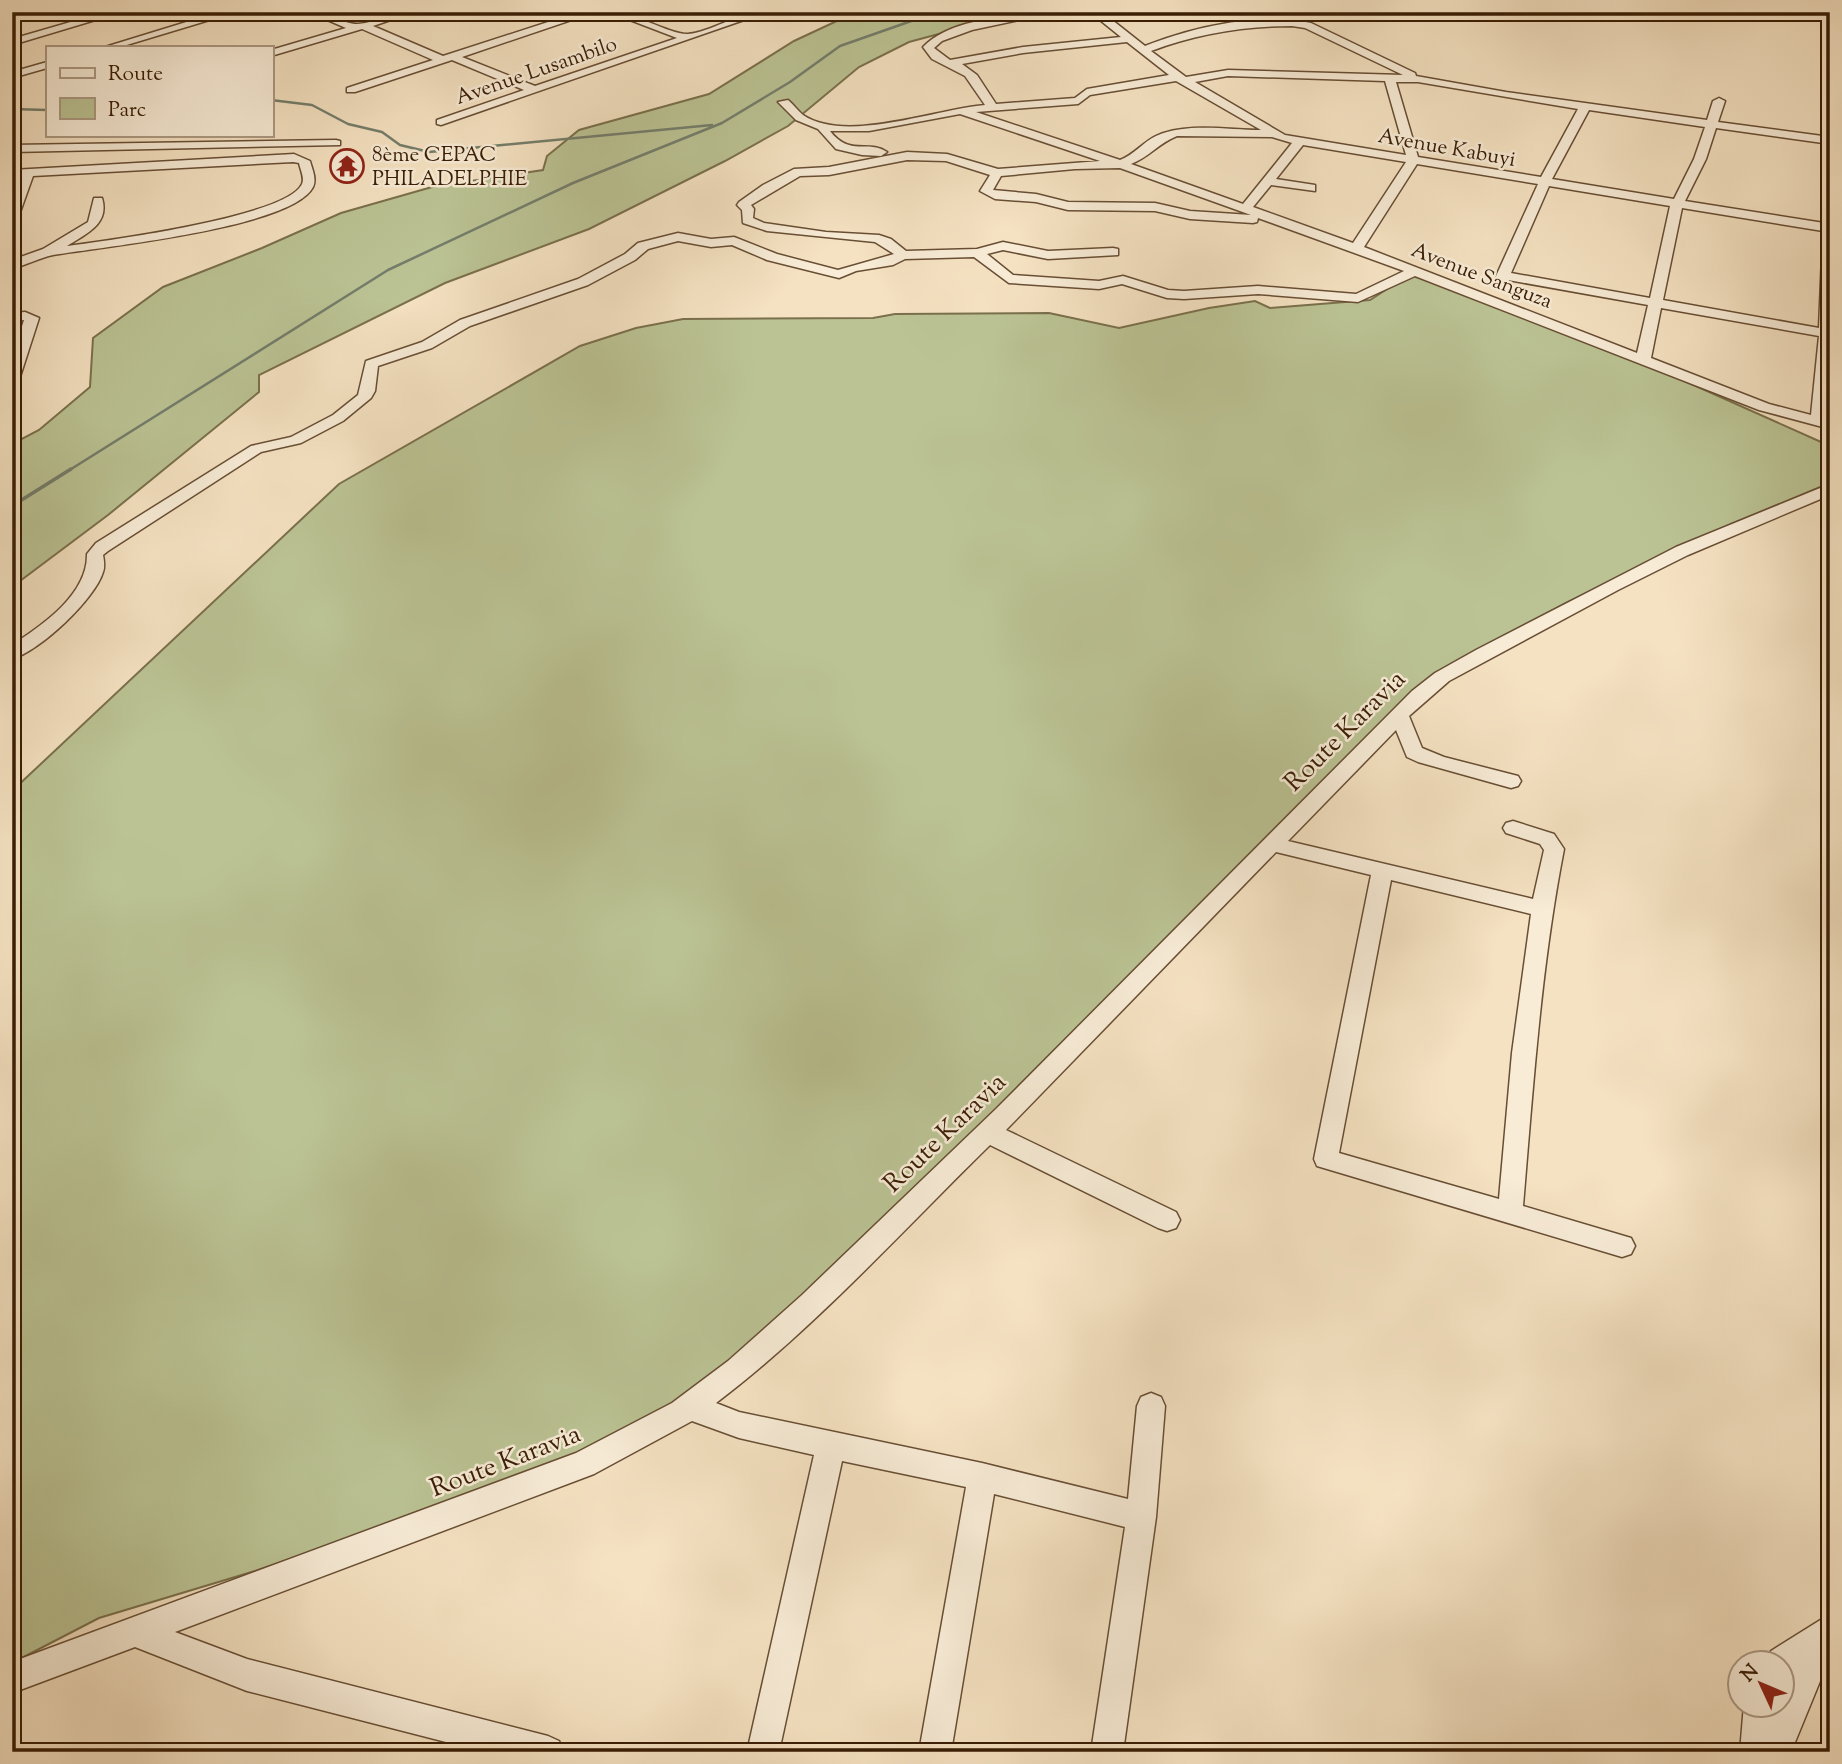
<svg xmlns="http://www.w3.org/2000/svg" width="1842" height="1764" font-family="'Sorts Mill Goudy',serif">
<rect width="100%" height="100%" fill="#f5e2c2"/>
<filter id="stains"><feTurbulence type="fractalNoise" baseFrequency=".00286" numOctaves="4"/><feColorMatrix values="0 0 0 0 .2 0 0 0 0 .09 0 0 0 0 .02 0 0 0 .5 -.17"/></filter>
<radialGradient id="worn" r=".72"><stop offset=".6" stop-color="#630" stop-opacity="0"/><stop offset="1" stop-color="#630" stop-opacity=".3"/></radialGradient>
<path fill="#bbc394" stroke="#7a704c" stroke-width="2" d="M 856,12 L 1021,12 L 909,42 L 859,67 L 788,126 L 725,161 L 589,229 L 445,283 L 259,375 L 259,392 L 108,515 L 12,587 L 12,444 L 39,430 L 90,387 L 93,338 L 163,287 L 262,248 L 341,213 L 432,187 L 543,170 L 547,156 L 579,130 L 709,94 L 794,41 Z
M 1415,271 L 1613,349 L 1830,446 L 1830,483 L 1731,524 L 1566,603 L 1483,647 L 1417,691 L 822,1282 L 710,1381 L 603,1443 L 444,1506 L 255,1571 L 99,1618 L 12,1663 L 12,791 L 339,484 L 580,346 L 636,328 L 683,319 L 873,318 L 895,314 L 1049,313 L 1119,328 L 1209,308 L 1255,301 L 1270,308 L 1370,300 Z"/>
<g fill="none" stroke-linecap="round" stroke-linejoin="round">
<path stroke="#747e6c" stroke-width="2.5" d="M 271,100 L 312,105 L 348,124 L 382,132 L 400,145 L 429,152 L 712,125
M 12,109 L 47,110
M 68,471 L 388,270 L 573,183 L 722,123 L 790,82 L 840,46 L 937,12"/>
<path stroke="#747e6c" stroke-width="3.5" d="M 12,506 L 71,469"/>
<g stroke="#684e34" stroke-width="3">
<path id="minor" d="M 105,12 L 122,12 L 12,45 L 12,39 Z
M 219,12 L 236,12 L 120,47 L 105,47 Z
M 309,12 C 326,12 347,25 358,24 C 378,22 394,12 414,12 L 373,26 L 443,56 L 579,12 L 595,12 L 462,57 L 535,86 L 677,38 L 609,12 C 636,12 670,35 688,34 C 713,32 736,12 767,12 L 441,125 L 437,124 L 437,120 L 524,90 L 452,60 L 355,92 L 347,92 L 347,88 L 433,60 L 362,29 L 271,56 L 271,50 L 346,28 Z
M 1034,12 L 1057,12 L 972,30 L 942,41 L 934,48 L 950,60 L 1023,47 L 1121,37 L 1090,12 L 1102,12 L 1145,46 C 1193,27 1259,12 1311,23 L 1415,73 L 1416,76 L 1506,92 L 1707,120 L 1713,101 L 1719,98 L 1725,101 L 1718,122 L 1830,137 L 1830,144 L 1716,128 L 1706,159 L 1685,201 L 1824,223 L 1830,220 L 1830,372 L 1826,419 L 1830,420 L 1830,429 L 1759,410 L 1415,276 L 1358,302 L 1258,294 L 1184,299 L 1167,298 L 1122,284 L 1099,289 L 1009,283 L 974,257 L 905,259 L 893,265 L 856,271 L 839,278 L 767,260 L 732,245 L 711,247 L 678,241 L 648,249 L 635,260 L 588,285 L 470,326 L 432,348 L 378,366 L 375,391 L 371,398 L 343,421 L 301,443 L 261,452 L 108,551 L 103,555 C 104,560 105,567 103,572 C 95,599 40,651 12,659 L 12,645 C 43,625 88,594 87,554 L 96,543 L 251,446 L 291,437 L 333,415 L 358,395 L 366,361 L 422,342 L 460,320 L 578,279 L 625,254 L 638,243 L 678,233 L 711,239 L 734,237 L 777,254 L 838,270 L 894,254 L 875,242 L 767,231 L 743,223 L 742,210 L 737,205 L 739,202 L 763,185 L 794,169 L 829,167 L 907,152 L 947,154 L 998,169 L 1100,161 L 960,114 L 869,131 L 830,131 C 850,157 868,139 887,152 L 881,156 L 862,155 L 836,149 L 818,129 L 796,120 L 778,102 L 788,100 C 793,104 798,111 803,115 C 846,144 936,109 985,105 L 965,76 L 932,59 L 923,47 C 949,20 998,18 1034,12 ZM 1292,26 L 1305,28 L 1403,75 L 1228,70 L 1186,77 L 1151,51 C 1196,34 1245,26 1292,26 ZM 1127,42 L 1169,75 L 1087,89 L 1075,98 L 996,104 L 977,75 L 962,64 L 1023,53 ZM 1228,76 L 1385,81 L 1406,155 L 1285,135 L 1195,82 ZM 1176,81 L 1261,130 C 1229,130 1186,122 1156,136 C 1143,142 1134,155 1120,160 L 976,112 L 1078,104 L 1090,95 ZM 1396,82 L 1418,82 L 1578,109 L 1541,177 L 1418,157 ZM 1589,110 L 1705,127 L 1694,159 L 1674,199 L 1552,179 ZM 1177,136 L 1272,137 L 1292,143 L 1243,204 L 1131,164 C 1149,157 1159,143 1177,136 ZM 1303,145 L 1406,162 L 1353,243 L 1253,207 L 1271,185 L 1315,191 L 1315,185 L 1276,179 ZM 907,160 L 946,161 L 990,175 L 980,191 L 995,199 L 1036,202 L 1068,210 L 1155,211 L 1190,219 L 1253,223 L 1257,222 L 1258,218 L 1404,271 L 1356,294 L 1258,286 L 1184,291 L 1168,290 L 1123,276 L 1099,281 L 1013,275 L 987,254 L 1003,250 L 1048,259 L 1118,255 L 1118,249 L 1113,248 L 1048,251 L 1003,242 L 977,249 L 906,251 L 891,239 L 879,235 L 826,232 L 764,223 L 753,218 L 754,209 L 751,205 L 800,176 L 829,175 ZM 1417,164 L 1538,184 L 1492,285 L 1499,289 L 1504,288 L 1508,280 L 1648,305 L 1637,353 L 1364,247 ZM 1075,169 L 1120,168 L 1251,215 L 1190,211 L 1155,203 L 1068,202 L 1036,194 L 993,190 L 1001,176 ZM 1549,186 L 1670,206 L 1650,298 L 1511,273 ZM 1682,208 L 1823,231 L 1819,328 L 1663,300 ZM 1661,308 L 1819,336 L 1811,415 L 1769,404 L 1651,358 Z
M 47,62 L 47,68 L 12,78 L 12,72 Z
M 336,140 L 340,141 L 340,145 L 12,152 L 12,145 Z
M 294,154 L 310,161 C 312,169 317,179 313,187 C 292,228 100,247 53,255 C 39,258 26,265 12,269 L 12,260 L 43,249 L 88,222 L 94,198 L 102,198 C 110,224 86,234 67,246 C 105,241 287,217 302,184 C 305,178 300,169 299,163 L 293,162 L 33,176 L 18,218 L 12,222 L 12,200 L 21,177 L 12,178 L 12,170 Z
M 25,312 L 39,318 L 19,380 L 12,384 L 12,357 L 24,320 L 12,321 L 12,313 Z
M 1830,484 L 1830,495 L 1688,555 L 1618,590 L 1449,681 L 1409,716 L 1422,748 L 1444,757 L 1518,776 L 1521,781 L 1518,786 L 1511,788 L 1418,762 L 1407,757 L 1396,730 L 1288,841 L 1533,899 L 1544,850 L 1540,844 L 1506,833 L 1503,828 L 1506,823 L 1513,821 L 1554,834 L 1564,849 C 1541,967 1533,1087 1523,1206 L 1631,1238 L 1635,1246 L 1631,1254 L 1622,1257 L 1317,1166 L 1314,1159 L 1371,875 L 1276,852 L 1006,1130 L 1176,1212 L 1180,1220 L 1176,1228 L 1167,1231 L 1158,1228 L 990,1145 C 901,1232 815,1328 716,1403 L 739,1412 L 982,1463 L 1128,1499 L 1137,1406 L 1141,1397 L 1151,1393 L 1161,1397 L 1165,1406 L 1156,1517 L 1123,1752 L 1091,1752 L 1125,1527 L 994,1494 L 951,1752 L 919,1752 L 966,1487 L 842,1461 L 779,1752 L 747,1752 L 814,1455 L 739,1438 L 692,1421 L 594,1474 L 175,1632 L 247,1659 L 548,1736 L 559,1741 L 564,1752 L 485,1752 L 247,1691 L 135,1647 L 12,1693 L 12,1662 L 576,1453 L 672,1403 L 728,1361 L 802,1295 L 997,1108 L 1412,691 L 1435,673 L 1476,650 L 1676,547 ZM 1391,880 L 1531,914 L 1512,1053 L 1499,1199 L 1339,1153 Z
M 1830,1614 L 1830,1669 L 1825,1669 L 1791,1752 L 1740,1752 L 1744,1704 L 1776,1704 L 1775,1714 L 1779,1704 L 1783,1704 L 1783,1696 L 1792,1673 L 1783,1677 L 1783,1662 L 1767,1662 L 1771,1651 Z"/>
</g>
<use href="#minor" fill="#f8ecd7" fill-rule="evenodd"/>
</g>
<defs>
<g id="temple-ring" transform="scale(1.75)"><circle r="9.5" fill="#f8ecd7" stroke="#8f2418" stroke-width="1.5"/><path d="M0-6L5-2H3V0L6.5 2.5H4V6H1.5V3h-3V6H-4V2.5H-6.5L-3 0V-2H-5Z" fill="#8f2418"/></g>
</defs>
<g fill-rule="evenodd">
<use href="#temple-ring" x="347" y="166"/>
</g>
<g text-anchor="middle" stroke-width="5" stroke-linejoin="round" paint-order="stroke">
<g font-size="21" fill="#391d04" stroke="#f8ecd7">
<text transform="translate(536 70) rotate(-19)" y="7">Avenue Lusambilo</text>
<text transform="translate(1447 147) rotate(10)" y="7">Avenue Kabuyi</text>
<text transform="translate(1482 275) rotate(21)" y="7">Avenue Sanguza</text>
</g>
<g font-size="21" fill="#391d04" stroke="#f8ecd7" text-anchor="start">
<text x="372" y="161">8ème CEPAC<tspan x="372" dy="24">PHILADELPHIE</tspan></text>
</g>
<g font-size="26" fill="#391d04" stroke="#f8ecd7">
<text transform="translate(1344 730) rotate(-45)" y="9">Route Karavia</text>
<text transform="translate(944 1132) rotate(-44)" y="9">Route Karavia</text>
<text transform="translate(505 1460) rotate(-21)" y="9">Route Karavia</text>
</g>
</g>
<rect width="1842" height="1764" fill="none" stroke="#f5e2c2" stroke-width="42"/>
<rect x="14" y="14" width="1814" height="1736" fill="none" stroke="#391d04" stroke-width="3.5"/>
<rect x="21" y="21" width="1800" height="1722" fill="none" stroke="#391d04" stroke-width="2"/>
<rect x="46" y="46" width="228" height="91" fill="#f8ecd7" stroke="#ac9983" stroke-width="2"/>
<rect x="60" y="68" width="35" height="10" fill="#f8ecd7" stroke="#ac9983" stroke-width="2"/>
<text x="108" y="80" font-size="21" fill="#391d04">Route</text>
<rect x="60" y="98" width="35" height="21" fill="#bbc394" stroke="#ac9983" stroke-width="2"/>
<text x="108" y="116" font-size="21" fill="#391d04">Parc</text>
<g transform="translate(1761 1684) rotate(314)"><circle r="33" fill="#f8ecd7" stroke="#ac9983" stroke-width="2"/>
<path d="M0-5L12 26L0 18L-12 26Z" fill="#8f2418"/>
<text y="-10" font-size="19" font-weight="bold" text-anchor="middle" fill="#391d04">N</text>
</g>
<rect width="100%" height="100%" filter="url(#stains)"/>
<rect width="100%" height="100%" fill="url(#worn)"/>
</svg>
